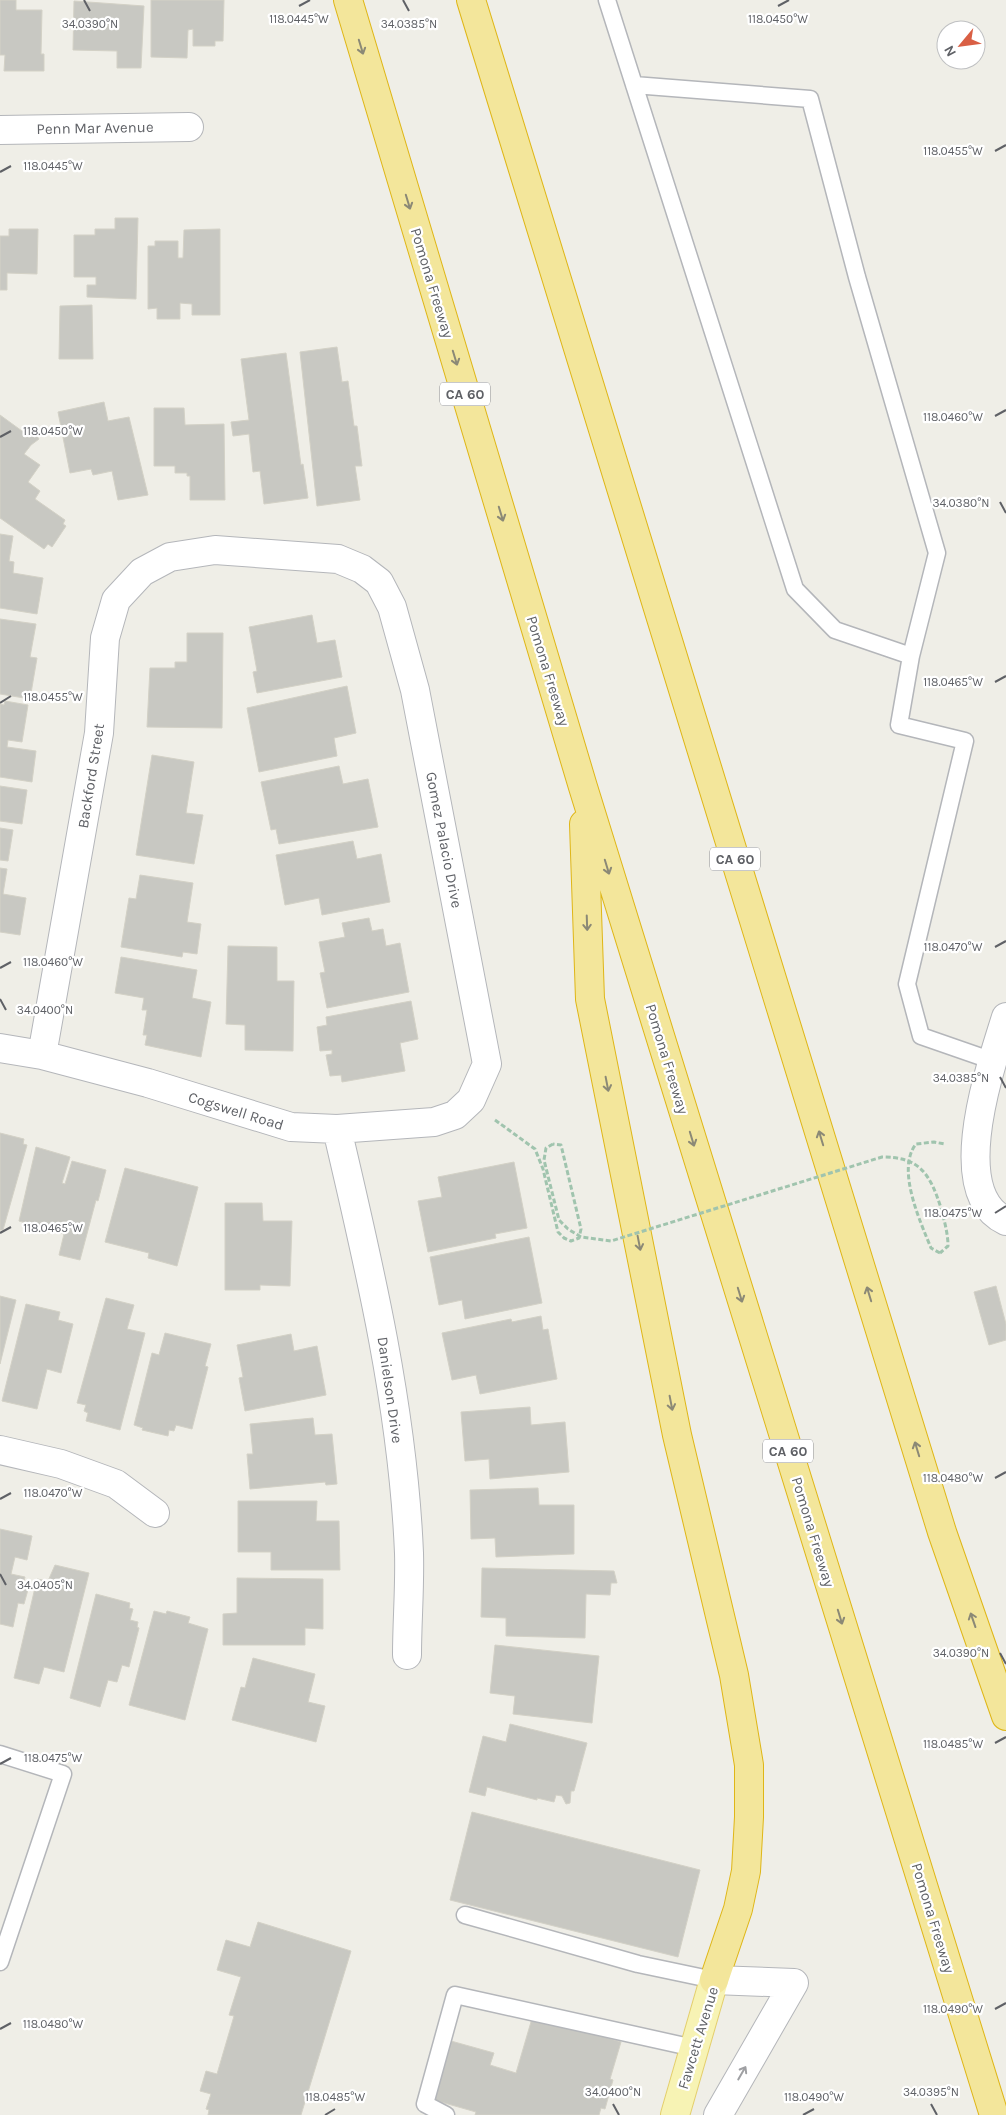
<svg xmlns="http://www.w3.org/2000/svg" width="1006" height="2115" font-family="Karla,sans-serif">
<rect width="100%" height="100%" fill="#efeee7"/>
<path fill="#c8c8c2" stroke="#d3d1c6" d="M 0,0 L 16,0 L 16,10 L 42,10 L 41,54 L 44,54 L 44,71 L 4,71 L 5,55 L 0,55 Z
M 151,0 L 224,0 L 223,41 L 215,41 L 215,46 L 193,46 L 193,29 L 188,30 L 187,58 L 151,57 Z
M 74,1 L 144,6 L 141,68 L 117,68 L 117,51 L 73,50 Z
M 115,218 L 138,218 L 136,299 L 87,297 L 87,285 L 96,285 L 96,277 L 74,277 L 74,235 L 95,235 L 95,229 L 115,229 Z
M 9,229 L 38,229 L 37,274 L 7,273 L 7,290 L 0,290 L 0,236 L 9,236 Z
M 220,229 L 220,315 L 192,315 L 192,304 L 180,303 L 180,319 L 157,319 L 157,308 L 148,309 L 148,246 L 155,246 L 155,241 L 178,241 L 178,258 L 183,258 L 184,230 Z
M 92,305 L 93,359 L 59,359 L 60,306 Z
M 337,347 L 342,382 L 348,381 L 354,426 L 357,426 L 362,466 L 355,466 L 360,500 L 317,506 L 300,352 Z
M 286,353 L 301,465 L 303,464 L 308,498 L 264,504 L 260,471 L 253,472 L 249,434 L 233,436 L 231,422 L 249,420 L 241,359 Z
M 104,402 L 108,421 L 129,417 L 148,495 L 118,500 L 112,471 L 93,475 L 91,469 L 70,473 L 58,412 Z
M 154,408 L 184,408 L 185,425 L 224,424 L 225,500 L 190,500 L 190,476 L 187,476 L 187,473 L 175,473 L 175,466 L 154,466 Z
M 0,415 L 22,431 L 31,427 L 39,439 L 31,445 L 24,454 L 40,465 L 28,482 L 40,491 L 35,499 L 65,520 L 63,524 L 66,526 L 52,547 L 48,544 L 44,549 L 0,518 Z
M 0,534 L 13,536 L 9,561 L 14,562 L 13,573 L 43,578 L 37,614 L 0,608 Z
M 312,615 L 317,643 L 335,640 L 342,677 L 257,693 L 253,672 L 257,671 L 249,627 Z
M 0,619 L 36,624 L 30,657 L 37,658 L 30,699 L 0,694 Z
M 187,633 L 223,633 L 222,728 L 147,727 L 150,668 L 175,668 L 175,662 L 187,662 Z
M 347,686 L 356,733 L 334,738 L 337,756 L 259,772 L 247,708 Z
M 5,701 L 28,705 L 22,742 L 8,740 L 7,747 L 36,751 L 32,782 L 0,777 L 0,704 L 4,705 Z
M 152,755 L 194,762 L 186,813 L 203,815 L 194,864 L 136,855 Z
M 339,766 L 343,784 L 368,779 L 378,827 L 279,844 L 276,829 L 271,830 L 261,782 Z
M 0,786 L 27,790 L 22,824 L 0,821 Z
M 0,828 L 13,830 L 8,861 L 0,860 Z
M 353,841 L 357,859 L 381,854 L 390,902 L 322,915 L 319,898 L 285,905 L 276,855 Z
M 0,868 L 7,869 L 3,894 L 26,898 L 20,935 L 0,932 Z
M 140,875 L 193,883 L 187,922 L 201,924 L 197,954 L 183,952 L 182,957 L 121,947 L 129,898 L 136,899 Z
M 369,918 L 372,931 L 383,929 L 386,946 L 400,943 L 409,992 L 327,1008 L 320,973 L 325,972 L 319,942 L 345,937 L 342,923 Z
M 228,946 L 277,947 L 277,981 L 294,981 L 293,1051 L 245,1050 L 245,1025 L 226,1024 Z
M 121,957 L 197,970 L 192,998 L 211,1002 L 201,1057 L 145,1045 L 147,1035 L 143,1035 L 147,1010 L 142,1010 L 144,998 L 115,993 Z
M 411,1001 L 418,1039 L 400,1043 L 405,1071 L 342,1082 L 341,1075 L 330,1076 L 326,1055 L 332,1054 L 332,1050 L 320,1051 L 317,1027 L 327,1025 L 326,1017 Z
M 0,1133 L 24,1139 L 23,1144 L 27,1145 L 3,1230 L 0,1230 Z
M 36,1147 L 70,1157 L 62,1183 L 65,1184 L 72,1161 L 106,1170 L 98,1201 L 96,1200 L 80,1260 L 59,1255 L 64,1234 L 19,1221 Z
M 514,1162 L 527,1228 L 495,1234 L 496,1238 L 428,1252 L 418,1201 L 442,1197 L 438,1177 Z
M 125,1168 L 198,1187 L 177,1266 L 148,1258 L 149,1253 L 105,1242 Z
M 225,1203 L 262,1203 L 263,1221 L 292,1221 L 290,1286 L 260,1285 L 260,1290 L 225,1290 Z
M 529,1237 L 542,1303 L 465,1319 L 462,1300 L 439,1305 L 430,1257 Z
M 996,1286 L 1006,1324 L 1006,1340 L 989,1345 L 974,1292 Z
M 0,1296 L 16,1300 L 0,1364 Z
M 106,1298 L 134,1305 L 127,1329 L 145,1333 L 120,1430 L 86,1421 L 88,1413 L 84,1411 L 86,1405 L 77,1403 Z
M 26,1304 L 60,1312 L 58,1320 L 73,1324 L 61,1373 L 47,1369 L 37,1409 L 2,1401 Z
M 541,1316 L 543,1330 L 548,1329 L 557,1379 L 480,1394 L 476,1375 L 452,1380 L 442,1333 L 511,1319 L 512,1322 Z
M 165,1333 L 211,1344 L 205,1366 L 208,1367 L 192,1429 L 176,1425 L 174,1431 L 169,1430 L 168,1436 L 142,1430 L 143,1428 L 134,1425 L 152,1353 L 159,1355 Z
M 291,1334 L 294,1351 L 317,1346 L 326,1395 L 245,1411 L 239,1378 L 243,1377 L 237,1345 Z
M 530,1407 L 531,1425 L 565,1422 L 569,1472 L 490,1479 L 489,1459 L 465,1461 L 461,1412 Z
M 313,1418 L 315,1435 L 332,1434 L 337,1484 L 326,1485 L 325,1482 L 250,1489 L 247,1454 L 253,1454 L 250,1424 Z
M 538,1488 L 539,1505 L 574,1505 L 574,1554 L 496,1557 L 495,1538 L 471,1539 L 470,1490 Z
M 238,1501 L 317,1501 L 316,1521 L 339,1521 L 340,1570 L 271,1570 L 271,1552 L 238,1552 Z
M 0,1529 L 32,1536 L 27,1560 L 15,1557 L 11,1574 L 25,1577 L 23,1585 L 29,1586 L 24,1604 L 18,1603 L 13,1627 L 0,1624 Z
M 55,1565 L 89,1573 L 64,1672 L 44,1667 L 39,1684 L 14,1678 L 37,1579 L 48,1581 Z
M 482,1568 L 614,1571 L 617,1583 L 611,1583 L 610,1595 L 586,1594 L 585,1638 L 506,1636 L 506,1618 L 481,1617 Z
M 237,1578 L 323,1579 L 323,1629 L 305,1628 L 305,1645 L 223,1645 L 223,1614 L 237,1613 Z
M 96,1594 L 130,1603 L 129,1608 L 133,1609 L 130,1620 L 138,1622 L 137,1627 L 139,1628 L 129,1667 L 122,1665 L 117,1682 L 108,1680 L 100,1707 L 70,1698 Z
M 154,1611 L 166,1614 L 167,1611 L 190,1617 L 188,1623 L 208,1629 L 185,1720 L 129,1705 Z
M 495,1645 L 599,1656 L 592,1723 L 513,1714 L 515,1696 L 490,1693 Z
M 253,1658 L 315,1674 L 308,1702 L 325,1706 L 316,1742 L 232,1720 L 241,1687 L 245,1688 Z
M 510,1724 L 587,1743 L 574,1791 L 571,1791 L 570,1803 L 566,1804 L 562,1796 L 556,1795 L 554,1802 L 537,1798 L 537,1800 L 487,1787 L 485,1796 L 469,1792 L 483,1736 L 506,1742 Z
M 472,1812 L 700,1870 L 678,1957 L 450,1900 Z
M 258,1922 L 351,1951 L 301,2115 L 208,2115 L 209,2110 L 206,2109 L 211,2094 L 200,2091 L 206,2071 L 217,2074 L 234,2016 L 229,2015 L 241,1977 L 217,1970 L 226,1940 L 250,1947 Z
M 533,2015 L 621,2042 L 610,2079 L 613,2080 L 605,2109 L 601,2108 L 599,2115 L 475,2115 L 476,2112 L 434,2100 L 451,2041 L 494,2053 L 490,2065 L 516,2073 Z"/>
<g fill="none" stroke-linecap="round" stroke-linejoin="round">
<g stroke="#b4b6ba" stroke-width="19">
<path id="lane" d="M 607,0 L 795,589 L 835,630 L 911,656 L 899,725 L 965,741 L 907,984 L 921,1036 L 993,1061
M 634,85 L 810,99 L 857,277 L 937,553 L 911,656
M 0,1754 L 63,1774 L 0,1962
M 465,1915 L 638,1964 L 714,1980
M 446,2115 L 425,2104 L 455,1995 L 694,2048"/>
</g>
<g stroke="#b4b6ba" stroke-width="30">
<path id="street" d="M 0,130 L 189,127
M 1006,1017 C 992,1063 945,1193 1006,1221
M 0,1048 L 42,1055 L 148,1083 L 291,1127 L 337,1129 L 434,1122 L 455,1115 L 471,1100 L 487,1064 L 415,690 L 392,607 L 379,582 L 362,569 L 338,559 L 215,550 L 170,557 L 142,572 L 116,600 L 105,638 L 99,733 L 42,1055
M 337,1129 C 370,1269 403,1410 409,1553 C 410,1587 407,1622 407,1655
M 0,1450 L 61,1464 L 116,1484 L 155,1513
M 714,1980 L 794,1983 L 718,2115"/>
</g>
<g stroke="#e4cf6c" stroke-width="30">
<path id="primary" d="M 675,2115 L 714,1980"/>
</g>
<g stroke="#dfb617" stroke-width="30">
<path id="highway" d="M 348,0 L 583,787 L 994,2115
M 471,0 L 942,1532 L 1006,1716
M 584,824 L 590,999 L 677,1435 L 734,1675 L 749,1765 L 749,1817 L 746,1871 L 738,1909 L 714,1980"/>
</g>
<path stroke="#a0c4ae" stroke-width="3" stroke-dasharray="5 2.5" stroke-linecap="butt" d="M 495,1120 L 535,1149 L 543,1169 L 558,1232 L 564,1238 L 571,1241 L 579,1238 L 581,1229 L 561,1145 L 553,1144
M 940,1253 L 931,1248 C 920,1221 896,1169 916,1144 L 934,1142 L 945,1144"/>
<use href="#lane" stroke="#fff" stroke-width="16"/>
<use href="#street" stroke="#fff" stroke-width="28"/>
<use href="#primary" stroke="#f7f3b4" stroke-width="28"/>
<use href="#highway" stroke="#f3e69b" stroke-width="28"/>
<path stroke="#a0c4ae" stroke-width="3" stroke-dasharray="5 2.5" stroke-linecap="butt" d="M 553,1144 L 546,1148 L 544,1160 L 559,1220 L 568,1229 L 581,1237 L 611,1241 L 882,1157 C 920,1157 930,1174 941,1208 C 944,1220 948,1233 948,1246 L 940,1253"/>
</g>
<defs><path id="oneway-shaft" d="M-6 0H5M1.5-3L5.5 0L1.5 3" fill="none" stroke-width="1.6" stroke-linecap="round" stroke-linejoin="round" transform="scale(1.25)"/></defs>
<g stroke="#8b8976">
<use href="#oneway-shaft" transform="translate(361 47) rotate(73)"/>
<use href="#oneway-shaft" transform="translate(408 202) rotate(73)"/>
<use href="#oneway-shaft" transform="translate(455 358) rotate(73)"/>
<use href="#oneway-shaft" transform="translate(501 514) rotate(73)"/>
<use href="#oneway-shaft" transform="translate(607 867) rotate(73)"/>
<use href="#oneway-shaft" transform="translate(587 923) rotate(88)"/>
<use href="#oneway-shaft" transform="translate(607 1084) rotate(79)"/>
<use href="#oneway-shaft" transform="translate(821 1138) rotate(-107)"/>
<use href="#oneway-shaft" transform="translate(692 1139) rotate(73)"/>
<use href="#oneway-shaft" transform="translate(639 1243) rotate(79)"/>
<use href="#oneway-shaft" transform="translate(869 1294) rotate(-107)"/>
<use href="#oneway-shaft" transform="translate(740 1295) rotate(73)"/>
<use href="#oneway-shaft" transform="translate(671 1403) rotate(79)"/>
<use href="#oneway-shaft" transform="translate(917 1449) rotate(-107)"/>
<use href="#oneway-shaft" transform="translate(840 1617) rotate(73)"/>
<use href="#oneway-shaft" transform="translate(973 1620) rotate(-109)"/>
</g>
<use stroke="#9fa0a3" href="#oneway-shaft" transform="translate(742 2073) rotate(-60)"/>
<path fill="none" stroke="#5f6166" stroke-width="2" d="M 84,0 L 90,11M 403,0 L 409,11M 299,6 L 310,0M 778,6 L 789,0M 995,151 L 1006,145M 0,172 L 11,166M 995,416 L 1006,410M 0,437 L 11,431M 1000,502 L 1006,513M 995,682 L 1006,676M 0,703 L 11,696M 995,947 L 1006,941M 0,968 L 11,962M 0,999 L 6,1010M 1000,1077 L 1006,1088M 995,1213 L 1006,1206M 0,1233 L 11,1227M 995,1478 L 1006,1472M 0,1499 L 11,1493M 0,1574 L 6,1585M 1000,1653 L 1006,1664M 995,1743 L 1006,1737M 0,1764 L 11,1758M 995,2009 L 1006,2003M 0,2029 L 11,2023M 613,2104 L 619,2115M 931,2104 L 937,2115M 325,2115 L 335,2109M 803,2115 L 814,2109"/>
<g text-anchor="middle" stroke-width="4.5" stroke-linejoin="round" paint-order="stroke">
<g fill="#fff" stroke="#8f9094" stroke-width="1">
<rect x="440" y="382.5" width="50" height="23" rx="4"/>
<rect x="710" y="847.5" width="50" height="23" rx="4"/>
<rect x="763" y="1439.5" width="50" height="23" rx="4"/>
</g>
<g font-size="14" font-weight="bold" fill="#5f6166">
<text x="465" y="399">CA 60</text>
<text x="735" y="864">CA 60</text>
<text x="788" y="1456">CA 60</text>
</g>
<g font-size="15" fill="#5f6166" stroke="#fff">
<text transform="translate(95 128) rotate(-1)" y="5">Penn Mar Avenue</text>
<text transform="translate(432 283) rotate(73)" y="5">Pomona Freeway</text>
<text transform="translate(548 671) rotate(73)" y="5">Pomona Freeway</text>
<text transform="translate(91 776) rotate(-81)" y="5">Backford Street</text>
<text transform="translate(444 840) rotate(79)" y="5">Gomez Palacio Drive</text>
<text transform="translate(667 1059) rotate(73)" y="5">Pomona Freeway</text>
<text transform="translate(236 1111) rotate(17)" y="5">Cogswell Road</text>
<text transform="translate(390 1390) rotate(82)" y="5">Danielson Drive</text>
<text transform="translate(813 1532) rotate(73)" y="5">Pomona Freeway</text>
<text transform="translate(933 1918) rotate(73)" y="5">Pomona Freeway</text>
<text transform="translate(698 2038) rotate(-73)" y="5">Fawcett Avenue</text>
</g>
</g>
<g font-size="12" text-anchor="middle" fill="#5f6166" stroke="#fff" stroke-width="4.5" stroke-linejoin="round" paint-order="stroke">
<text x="299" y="23">118.0445°W</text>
<text x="778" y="23">118.0450°W</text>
<text x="90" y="28">34.0390°N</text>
<text x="409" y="28">34.0385°N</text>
<text x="953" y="155">118.0455°W</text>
<text x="53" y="170">118.0445°W</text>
<text x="953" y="421">118.0460°W</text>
<text x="53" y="435">118.0450°W</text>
<text x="961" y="507">34.0380°N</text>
<text x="953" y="686">118.0465°W</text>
<text x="53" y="701">118.0455°W</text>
<text x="953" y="951">118.0470°W</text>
<text x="53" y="966">118.0460°W</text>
<text x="45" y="1014">34.0400°N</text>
<text x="961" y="1082">34.0385°N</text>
<text x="953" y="1217">118.0475°W</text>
<text x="53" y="1232">118.0465°W</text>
<text x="953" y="1482">118.0480°W</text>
<text x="53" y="1497">118.0470°W</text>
<text x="45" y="1589">34.0405°N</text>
<text x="961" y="1657">34.0390°N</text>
<text x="953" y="1748">118.0485°W</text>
<text x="53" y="1762">118.0475°W</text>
<text x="953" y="2013">118.0490°W</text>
<text x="53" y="2028">118.0480°W</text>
<text x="613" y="2096">34.0400°N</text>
<text x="931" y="2096">34.0395°N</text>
<text x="335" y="2101">118.0485°W</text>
<text x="814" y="2101">118.0490°W</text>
</g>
<g transform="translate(961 45) rotate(241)"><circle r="24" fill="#ffffff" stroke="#bfc0c2"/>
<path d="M0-4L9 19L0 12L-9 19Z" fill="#d95f44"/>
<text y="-8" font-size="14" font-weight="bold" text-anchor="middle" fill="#5f6166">N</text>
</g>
</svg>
